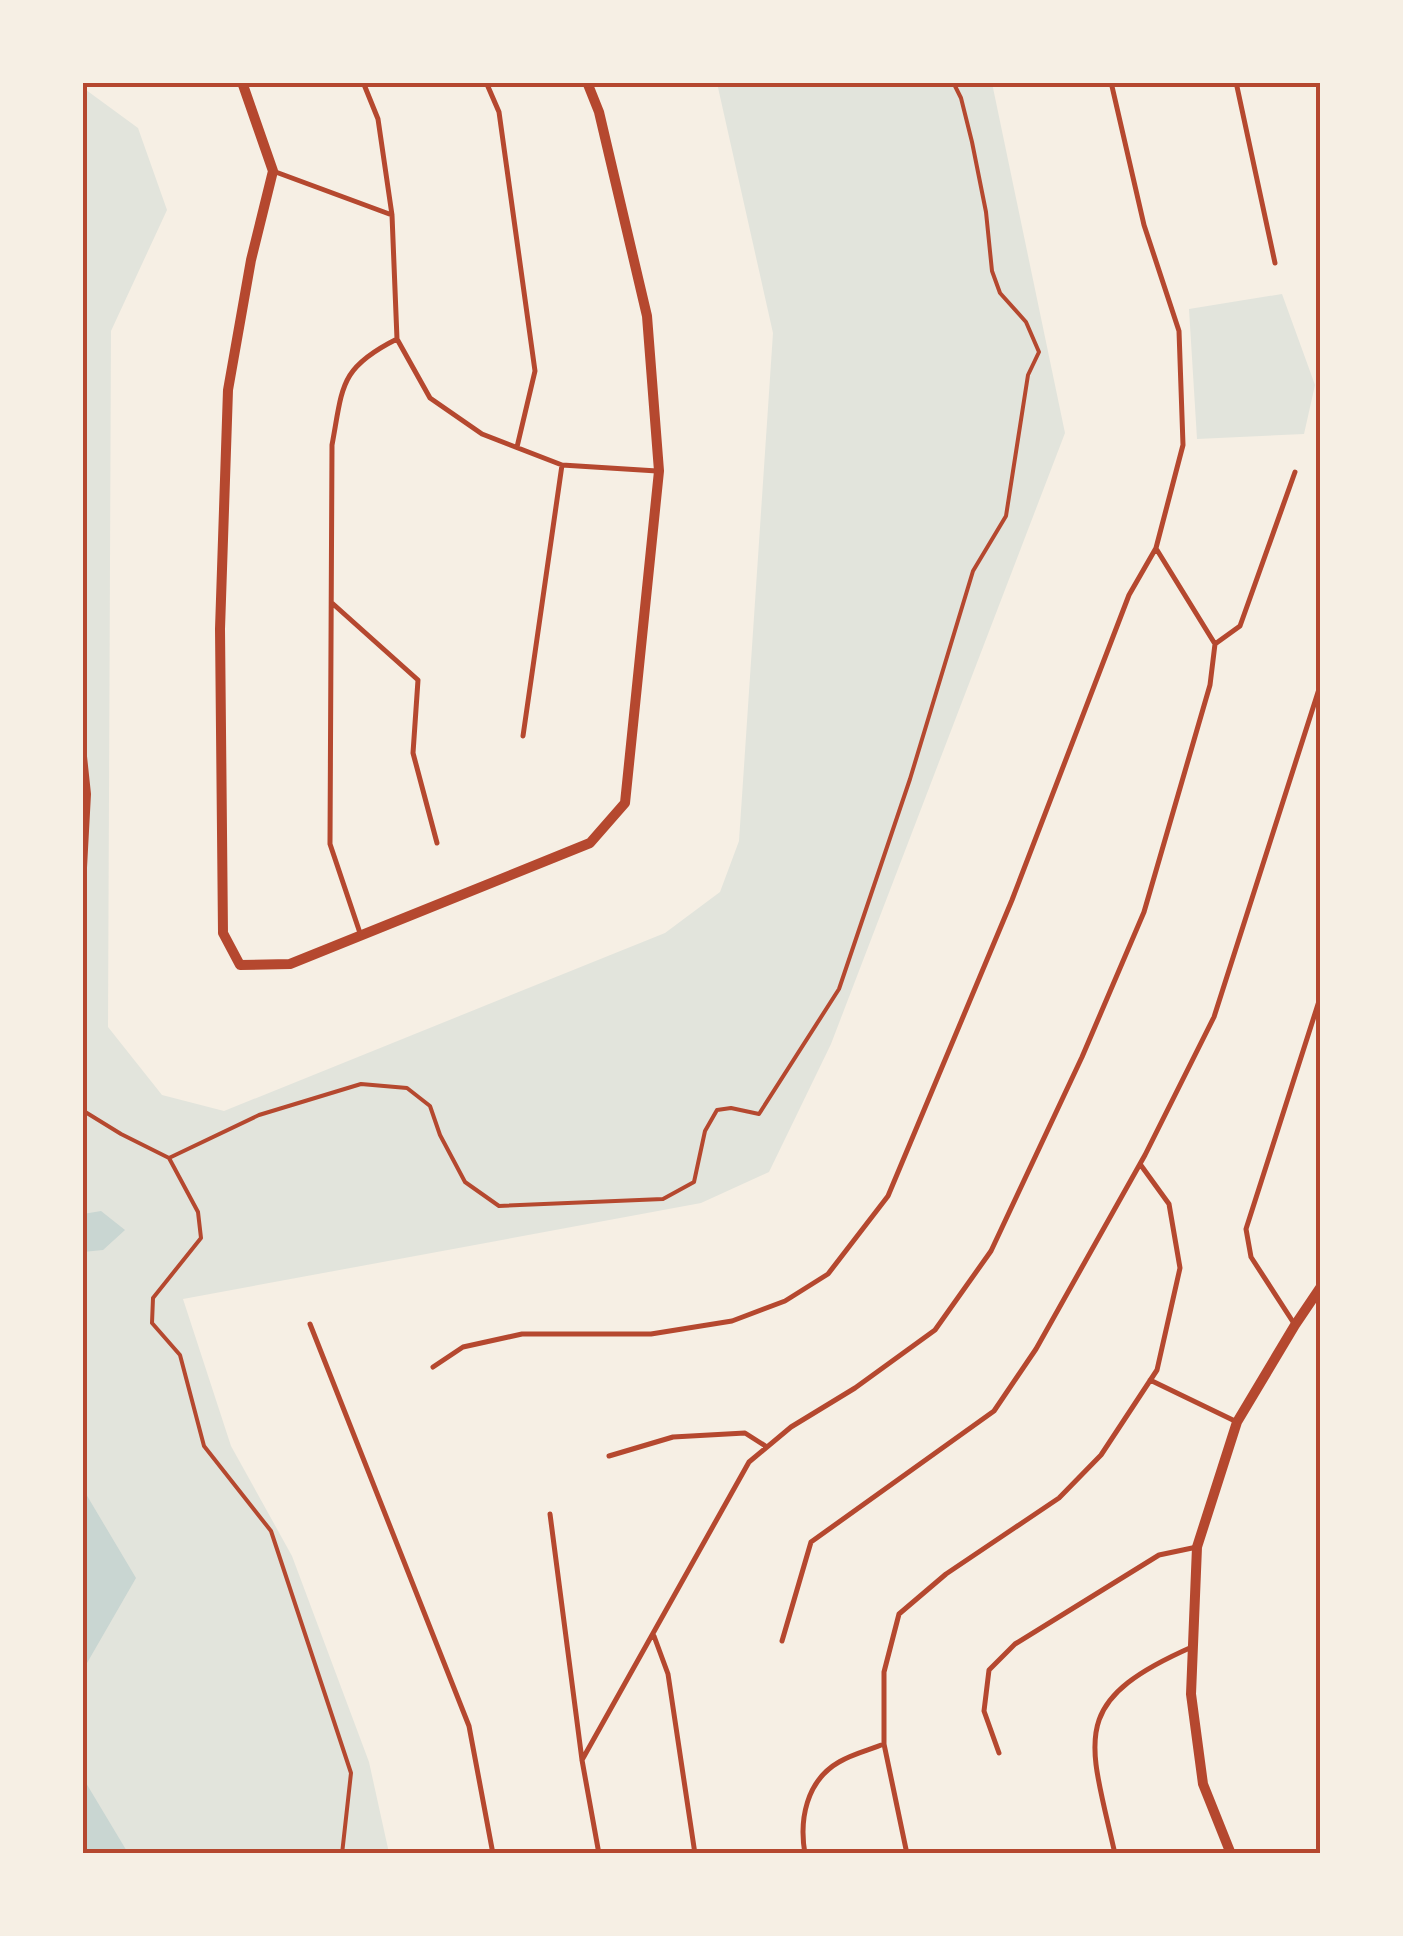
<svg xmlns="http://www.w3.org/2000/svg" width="1403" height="1936" font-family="'IBM Plex Sans',sans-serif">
<rect width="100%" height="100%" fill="#f6efe4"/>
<path fill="#e2e4dc" d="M 717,83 L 992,83 L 1065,433 L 831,1044 L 769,1172 L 701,1203 L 183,1299 L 231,1446 L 292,1556 L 369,1762 L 389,1853 L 83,1853 L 82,87 L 138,128 L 167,210 L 111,331 L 108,1027 L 162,1095 L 224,1111 L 665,933 L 720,892 L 739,841 L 773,333 Z
M 1282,294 L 1315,385 L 1304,434 L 1197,439 L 1189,309 Z"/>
<path fill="#c9d6d2" d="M 101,1211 L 125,1230 L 103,1250 L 83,1252 L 83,1214 Z
M 83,1489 L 136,1578 L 83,1670 Z
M 82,1778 L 83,1778 L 128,1853 L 83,1853 Z"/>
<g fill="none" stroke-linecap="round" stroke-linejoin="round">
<path stroke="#b5482f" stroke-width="4" d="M 82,728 L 89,794 L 82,923
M 82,1110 L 121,1134 L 169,1158 L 198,1212 L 201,1238 L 153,1298 L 152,1323 L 180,1355 L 204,1446 L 271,1531 L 351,1773 L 342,1854
M 169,1158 L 259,1115 L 361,1084 L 407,1088 L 430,1106 L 440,1135 L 465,1182 L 499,1206 L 663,1199 L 694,1182 L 705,1131 L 717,1110 L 731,1108 L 759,1114 L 839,989 L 910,779 L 973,571 L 1006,516 L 1028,375 L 1039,352 L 1026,322 L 1000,293 L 992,271 L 986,212 L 972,142 L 961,98 L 953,82"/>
<path stroke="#b5482f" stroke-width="5" d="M 363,82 L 378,119 L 392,215 L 397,339 L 430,398 L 482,434 L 562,465 L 657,471
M 486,82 L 499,112 L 535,371 L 517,447
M 1236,82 L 1275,263
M 273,171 L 392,215
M 332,603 L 418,680 L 413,753 L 437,843
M 1215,644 L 1240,626 L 1295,472
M 523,736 L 562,465
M 360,933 L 330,844 L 332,445 C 343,386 339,368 397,339
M 310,1324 L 469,1726 L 493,1854
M 1295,1325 L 1251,1257 L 1246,1229 L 1320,998
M 433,1367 L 463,1347 L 522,1334 L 651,1334 L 732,1321 L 785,1301 L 828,1274 L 888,1196 L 1012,900 L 1129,595 L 1156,548 L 1183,445 L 1179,331 L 1144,225 L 1111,82
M 1150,1380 L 1237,1422
M 609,1456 L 673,1437 L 745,1433 L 767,1447
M 550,1514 L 582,1760 L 599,1854
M 654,1636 L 668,1674 L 695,1854
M 782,1641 L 811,1542 L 994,1411 L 1036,1349 L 1145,1155 L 1214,1017 L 1320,686
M 999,1753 L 984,1711 L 989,1670 L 1015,1644 L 1159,1555 L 1197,1547
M 582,1760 L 749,1462 L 791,1427 L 855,1388 L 935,1330 L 991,1251 L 1082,1057 L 1144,912 L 1210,685 L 1215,644 L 1157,550
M 805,1854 C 799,1820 806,1781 839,1762 C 852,1754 869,1750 884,1744
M 907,1854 L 884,1744 L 884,1672 L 899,1614 L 946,1574 L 1059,1498 L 1101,1455 L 1157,1370 L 1180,1268 L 1169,1204 L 1140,1164
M 1115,1854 C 1089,1738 1067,1702 1192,1647"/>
<path stroke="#b5482f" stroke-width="10" d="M 242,82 L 273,171 L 251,260 L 228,390 L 220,629 L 223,933 L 240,965 L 290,964 L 590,843 L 625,803 L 659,471 L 647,316 L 599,112 L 587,82
M 1231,1854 L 1203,1784 L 1191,1694 L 1197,1547 L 1237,1422 L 1295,1325 L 1320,1288"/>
</g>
<rect width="1403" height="1936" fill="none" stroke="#f6efe4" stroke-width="170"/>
<rect x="85" y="85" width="1233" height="1766" fill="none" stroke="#b5482f" stroke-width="4"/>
</svg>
